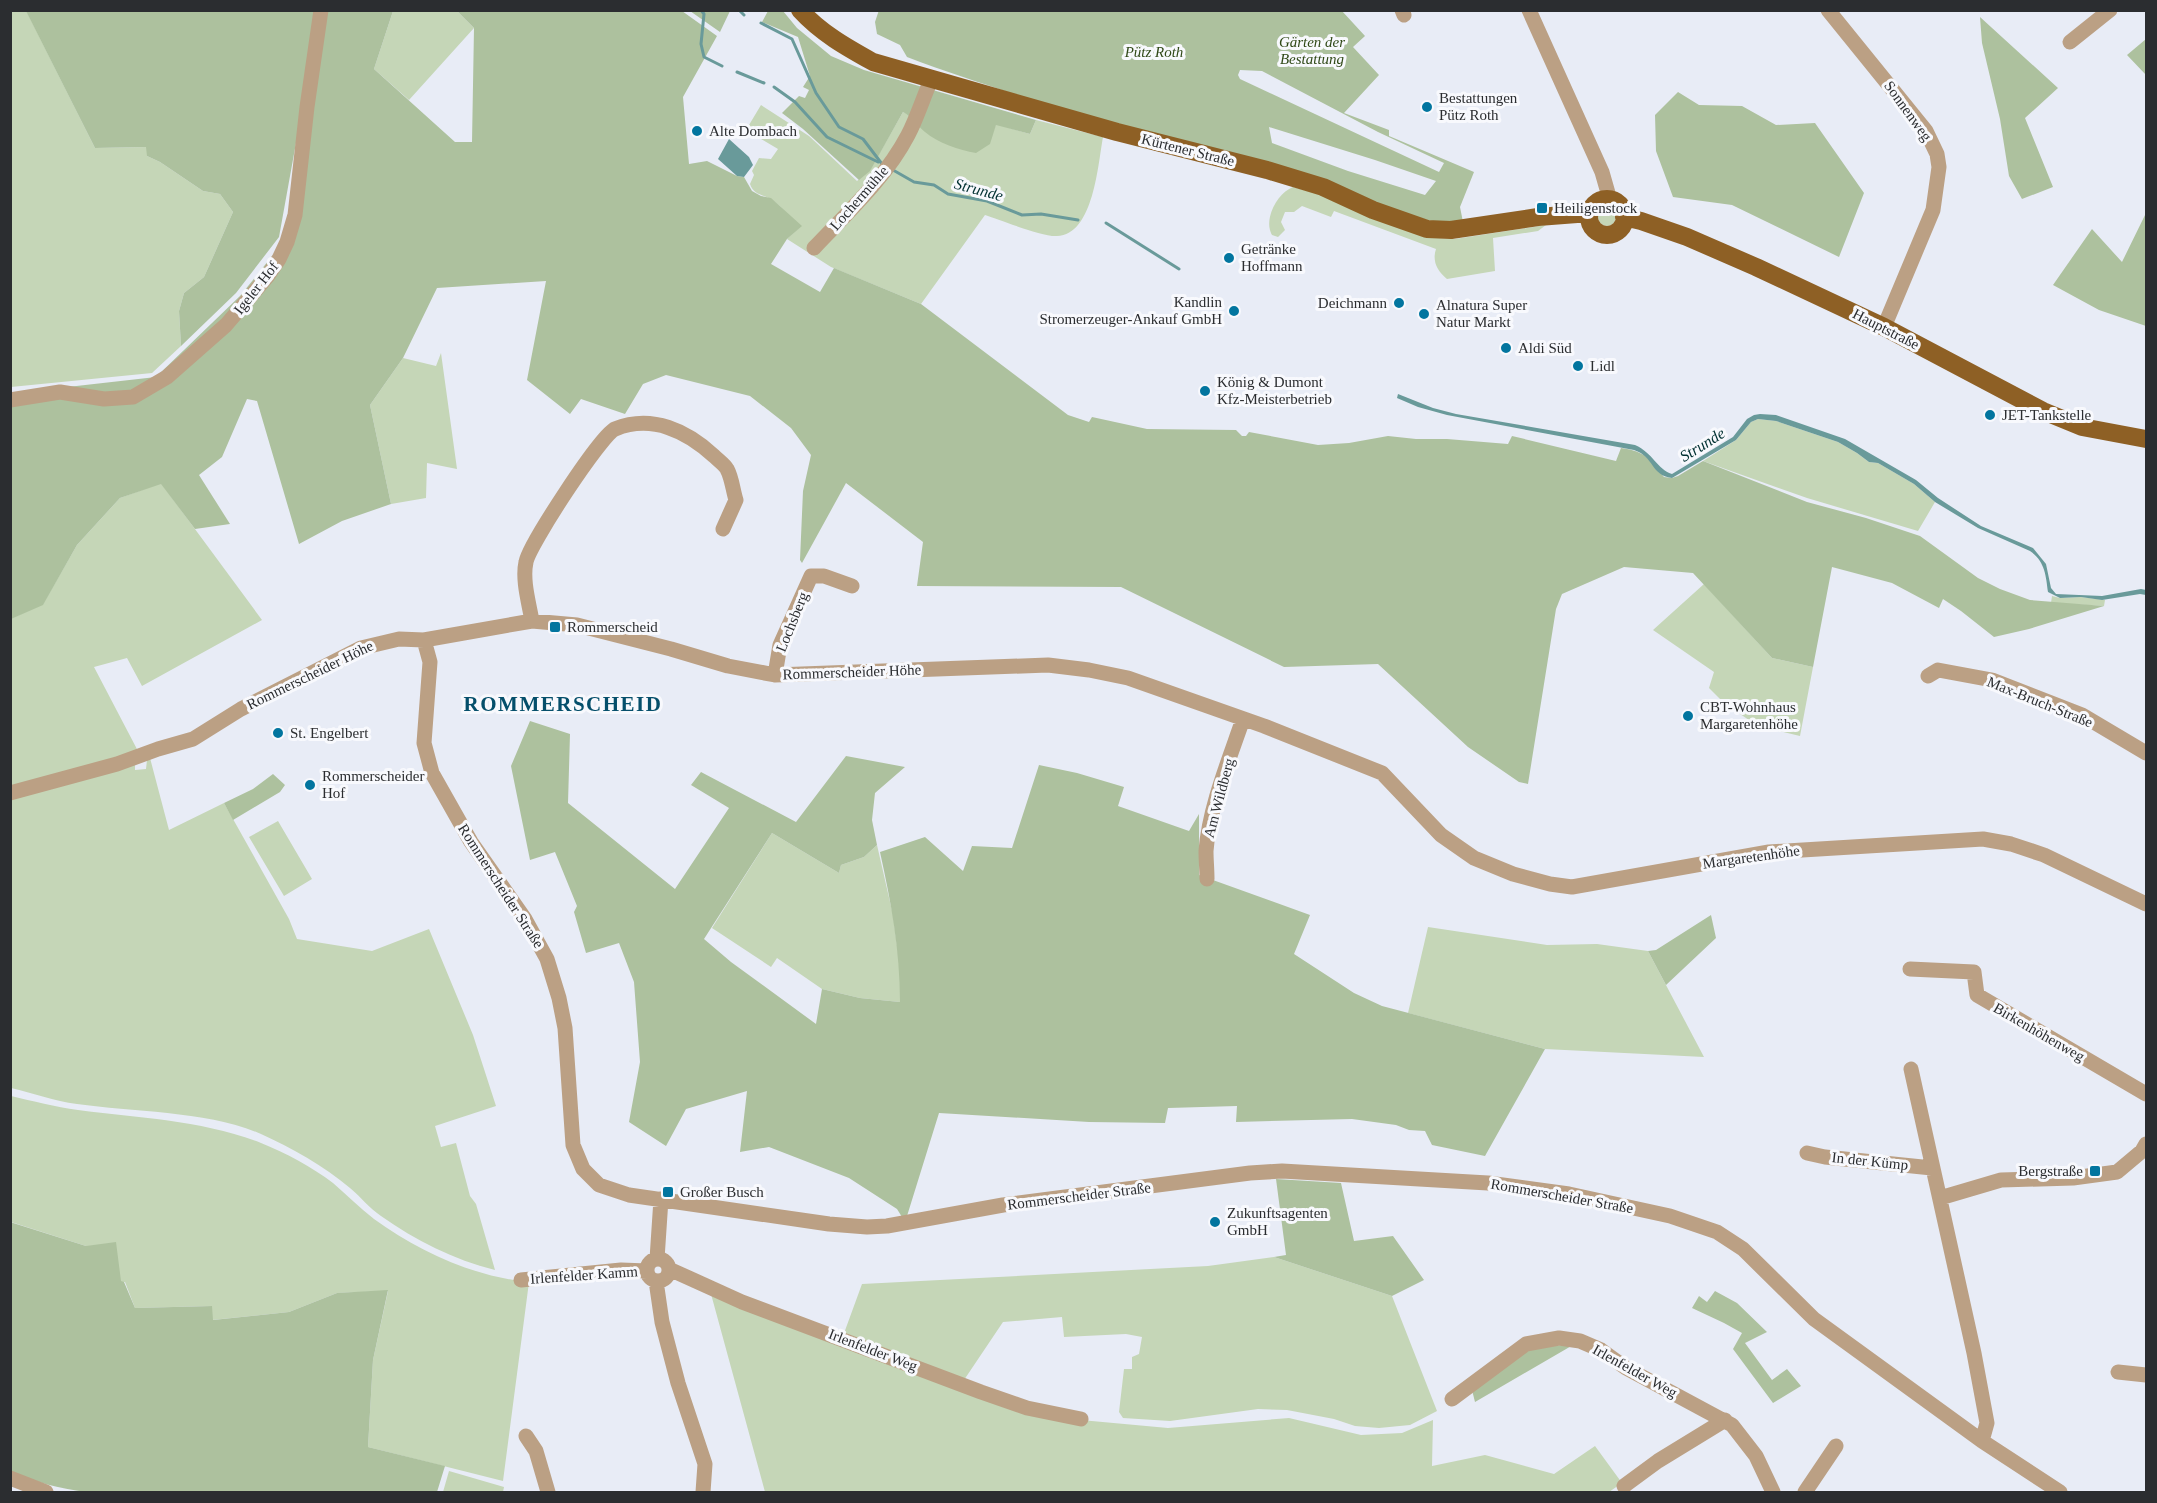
<svg xmlns="http://www.w3.org/2000/svg" width="2157" height="1503" font-family="'Times New Roman',serif">
<rect width="100%" height="100%" fill="#e8ecf6"/>
<path fill="#c5d6b7" d="M 26,10 L 95,148 L 147,147 L 147,156 L 160,162 L 203,191 L 220,194 L 233,212 L 204,277 L 184,293 L 179,311 L 181,346 L 152,373 L 11,387 L 10,11 Z
M 393,11 L 457,11 L 474,28 L 409,100 L 374,69 Z
M 761,105 L 809,136 L 857,181 L 870,170 L 903,112 L 989,144 L 996,124 L 1030,134 L 1036,120 L 1103,137 C 1098,163 1094,235 1057,236 C 1042,237 1001,220 985,215 L 921,304 L 831,267 L 787,239 L 801,226 C 790,219 783,207 772,200 C 764,194 754,196 750,184 L 754,175 L 752,171 L 759,158 L 771,159 L 778,149 L 746,130 Z
M 1293,187 L 1326,196 L 1439,238 L 1455,239 L 1546,225 L 1538,231 L 1493,238 L 1495,271 L 1447,279 C 1437,271 1432,261 1436,249 L 1334,211 L 1331,217 L 1302,206 L 1294,212 L 1285,212 L 1281,222 L 1285,230 L 1278,237 L 1272,235 C 1263,220 1277,193 1293,187 Z
M1598 217a9 9 0 1 1 18 0a9 9 0 1 1-18 0Z
M 441,353 L 457,469 L 427,463 L 426,498 L 391,504 L 370,405 L 403,358 L 436,366 Z
M 1758,419 L 1776,421 L 1838,442 L 1857,453 L 1869,462 L 1878,463 L 1914,484 L 1935,502 L 1918,531 L 1807,498 L 1703,461 L 1736,440 L 1751,422 Z
M 161,483 L 262,620 L 142,686 L 127,658 L 94,667 L 139,753 L 11,792 L 10,619 L 43,604 L 77,545 L 120,498 Z
M 1704,584 L 1772,658 L 1813,667 L 1800,736 L 1758,726 L 1725,704 L 1709,688 L 1714,672 L 1653,630 Z
M 2052,596 L 2060,598 L 2081,597 L 2105,600 L 2104,606 L 2051,603 Z
M 150,758 L 169,830 L 224,803 L 289,919 L 297,939 L 372,951 L 429,929 L 473,1035 L 496,1106 L 435,1126 L 441,1147 L 456,1143 L 470,1196 L 476,1204 L 495,1270 C 454,1260 415,1240 381,1216 C 369,1208 361,1197 350,1188 C 324,1166 292,1148 261,1134 C 209,1111 133,1112 77,1104 C 54,1101 33,1093 11,1088 L 11,796 L 135,762 L 135,770 L 146,769 L 147,760 Z
M 278,821 L 312,879 L 284,896 L 249,837 Z
M 772,833 L 839,873 L 841,865 L 864,857 L 877,845 L 893,915 L 900,968 L 900,1002 L 860,998 L 822,989 L 777,958 L 771,967 L 712,928 Z
M 1428,927 L 1547,945 L 1597,944 L 1648,951 L 1704,1057 L 1545,1049 L 1408,1013 Z
M 11,1096 C 33,1101 55,1107 78,1110 C 140,1118 202,1120 261,1143 C 286,1153 312,1167 333,1183 C 347,1195 360,1208 374,1219 C 419,1252 475,1277 529,1282 L 503,1481 L 368,1447 L 373,1360 L 388,1291 L 337,1293 L 289,1312 L 212,1320 L 211,1306 L 135,1308 L 125,1282 L 121,1282 L 86,1246 L 11,1222 Z
M 1274,1257 L 1392,1296 L 1437,1411 L 1410,1425 L 1379,1428 L 1355,1426 L 1334,1419 L 1287,1410 L 1258,1409 L 1170,1421 L 1123,1418 L 1119,1412 L 1124,1369 L 1132,1369 L 1132,1357 L 1139,1354 L 1142,1337 L 1126,1334 L 1064,1337 L 1062,1317 L 1003,1322 L 964,1380 L 843,1336 L 862,1284 L 1208,1266 Z
M 711,1294 L 1059,1418 L 1168,1428 L 1289,1418 L 1361,1435 L 1402,1433 L 1433,1420 L 1432,1466 L 1485,1455 L 1554,1474 L 1595,1446 L 1622,1483 L 1609,1492 L 765,1492 Z
M 449,1471 L 504,1487 L 503,1492 L 443,1492 Z"/>
<path fill="#adc19e" fill-rule="evenodd" d="M 326,10 L 393,11 L 374,69 L 455,142 L 472,142 L 474,28 L 457,11 L 682,11 L 717,36 L 683,97 L 689,164 L 707,161 L 737,176 L 744,177 L 752,191 L 761,196 L 771,198 L 802,226 L 787,239 L 771,264 L 820,292 L 834,268 L 921,304 L 1068,415 L 1089,422 L 1092,417 L 1147,429 L 1236,430 L 1242,436 L 1246,436 L 1249,432 L 1318,445 L 1349,443 L 1388,436 L 1416,439 L 1447,439 L 1508,444 L 1512,436 L 1616,461 L 1621,448 C 1647,452 1648,458 1664,477 L 1672,478 L 1678,476 L 1703,461 L 1807,502 L 1866,518 L 1920,536 L 1978,578 L 2000,589 L 2030,600 L 2104,606 L 2029,629 L 1994,637 L 1961,611 L 1943,599 L 1939,608 L 1892,583 L 1832,567 L 1813,667 L 1772,658 L 1693,573 L 1624,567 L 1562,594 L 1556,609 L 1528,784 L 1519,782 L 1468,747 L 1378,664 L 1284,667 L 1121,587 L 917,586 L 923,542 L 846,483 L 802,563 L 800,560 L 803,491 L 811,455 L 791,428 L 750,396 L 666,375 L 643,384 L 625,414 L 581,399 L 570,414 L 527,380 L 546,281 L 437,288 L 403,358 L 370,405 L 391,504 L 342,521 L 299,544 L 257,401 L 247,399 L 222,457 L 199,475 L 230,524 L 195,529 L 161,484 L 120,498 L 77,545 L 43,605 L 11,619 L 11,405 L 30,398 L 138,394 L 41,390 L 156,377 L 240,296 L 298,224 Z
M 879,10 L 1342,11 L 1365,36 L 1353,47 L 1379,75 L 1344,113 L 1389,130 L 1389,136 L 1474,172 L 1460,207 L 1463,222 L 1443,223 L 1427,220 L 1037,103 C 994,86 950,74 907,57 L 900,45 L 877,34 L 875,22 ZM 1240,70 L 1262,71 L 1378,132 L 1444,163 L 1439,172 L 1240,79 L 1238,75 ZM 1269,127 L 1375,160 L 1436,181 L 1425,195 L 1348,171 L 1272,143 Z
M 26,11 L 317,11 L 316,32 L 279,237 L 236,293 L 181,346 L 179,311 L 184,293 L 204,277 L 233,212 L 220,194 L 203,191 L 160,162 L 147,156 L 146,147 L 95,148 Z
M 690,11 L 730,11 L 720,32 Z
M 768,11 L 783,11 L 797,28 L 831,56 L 864,70 L 1036,120 L 1030,134 L 996,125 L 990,144 L 976,153 C 959,150 938,143 925,132 C 917,126 913,117 903,112 L 870,171 L 859,180 L 803,129 L 782,113 L 799,96 L 805,98 L 809,90 L 803,87 L 810,76 L 798,37 L 762,22 Z
M 1980,17 L 2058,88 L 2025,118 L 2053,187 L 2022,199 L 2009,176 L 2000,119 L 1982,43 Z
M 2146,39 L 2146,75 L 2127,55 Z
M 1678,92 L 1699,105 L 1742,106 L 1776,125 L 1815,123 L 1864,193 L 1839,257 L 1732,205 L 1673,197 L 1656,151 L 1655,115 Z
M 2146,213 L 2146,326 L 2099,310 L 2053,285 L 2092,229 L 2122,262 Z
M 530,721 L 570,734 L 568,803 L 675,889 L 729,808 L 691,785 L 701,772 L 796,822 L 846,756 L 905,767 L 875,793 L 872,820 L 877,845 L 864,857 L 841,865 L 839,873 L 772,833 L 704,939 L 731,962 L 816,1024 L 822,989 L 860,998 L 900,1002 C 900,950 891,902 880,852 L 925,837 L 963,871 L 972,846 L 1012,848 L 1039,765 L 1077,773 L 1124,787 L 1118,806 L 1189,831 L 1199,814 L 1199,875 L 1310,915 L 1294,954 L 1354,993 L 1382,1006 L 1545,1049 L 1485,1156 L 1432,1145 L 1425,1131 L 1409,1130 L 1396,1125 L 1352,1119 L 1236,1122 L 1237,1106 L 1168,1108 L 1165,1123 L 1089,1122 L 939,1113 L 907,1216 L 902,1217 L 897,1209 L 849,1178 L 769,1147 L 740,1152 L 747,1091 L 686,1109 L 666,1146 L 629,1122 L 640,1062 L 634,982 L 619,943 L 586,953 L 574,912 L 577,906 L 555,852 L 530,860 L 511,766 Z
M 273,774 L 285,785 L 280,792 L 233,820 L 224,803 L 253,789 Z
M 1711,915 L 1716,938 L 1666,985 L 1648,951 L 1656,950 Z
M 1276,1179 L 1341,1183 L 1354,1241 L 1393,1236 L 1424,1280 L 1392,1296 L 1274,1257 L 1286,1255 Z
M 10,1222 L 86,1246 L 116,1242 L 121,1281 L 124,1282 L 135,1308 L 212,1306 L 213,1320 L 289,1312 L 337,1293 L 388,1290 L 373,1360 L 368,1447 L 445,1466 L 437,1492 L 86,1492 C 59,1488 35,1483 11,1471 Z
M 1715,1291 L 1737,1303 L 1767,1332 L 1745,1343 L 1772,1380 L 1787,1369 L 1801,1386 L 1773,1403 L 1733,1349 L 1742,1333 L 1724,1323 L 1692,1308 L 1699,1296 L 1707,1302 Z
M 1573,1345 L 1475,1402 L 1472,1390 L 1529,1346 Z"/>
<path fill="#699a9a" d="M 729,139 L 749,157 L 753,165 L 744,177 L 737,176 L 718,159 Z
M 1398,394 L 1433,408 L 1456,414 L 1635,445 C 1653,453 1657,469 1672,474 L 1733,437 L 1747,419 L 1754,415 L 1760,414 L 1776,415 L 1845,439 L 1916,480 L 1938,498 L 1981,526 L 2033,548 L 2046,564 L 2051,588 L 2056,594 L 2102,596 L 2141,589 L 2146,590 L 2146,595 L 2140,594 L 2102,600 L 2081,597 L 2060,598 L 2048,592 C 2046,576 2045,561 2030,551 L 1978,528 L 1935,502 L 1914,484 L 1878,463 L 1869,462 L 1857,453 L 1838,442 L 1776,421 L 1758,419 L 1751,422 L 1736,440 L 1672,478 C 1650,475 1655,457 1634,450 L 1447,415 L 1418,407 L 1397,398 Z"/>
<g fill="none" stroke-linecap="round" stroke-linejoin="round">
<path stroke="#699a9a" stroke-width="3" d="M 701,10 L 704,14 L 701,44 L 704,57 L 722,66
M 739,10 L 744,15
M 761,23 L 792,39 L 816,93 L 839,127 L 863,139 L 882,164
M 737,72 L 764,83
M 774,87 L 795,102 L 827,137 L 878,162
M 893,170 L 914,182 L 934,185 L 948,194 L 987,201 L 1022,215 L 1041,214 L 1078,220
M 1106,223 L 1179,269"/>
<path stroke="#bba084" stroke-width="15" d="M 1402,10 L 1404,15
M 1529,10 L 1602,172 L 1610,200
M 1828,10 L 1926,131 L 1937,154 L 1939,167 L 1933,210 L 1884,327
M 2070,42 L 2110,10
M 814,248 C 847,213 885,179 908,135 C 917,118 923,98 931,80
M 10,400 L 60,392 L 104,399 L 133,397 L 167,377 L 226,325 L 267,277 L 279,259 L 287,242 L 295,215 L 307,107 L 321,10
M 532,621 C 529,603 522,580 526,562 C 529,545 601,435 615,429 C 652,414 687,431 714,456 C 718,460 725,465 727,469 C 732,478 733,491 736,500 L 723,529
M 424,640 L 430,662 L 424,743 L 432,773 L 471,842 L 525,919 L 547,959 L 559,998 L 565,1028 L 573,1145 L 583,1169 L 599,1185 L 629,1195 L 829,1224 L 867,1227 L 887,1226 L 1003,1205 L 1250,1173 L 1282,1171 L 1488,1183 L 1569,1194 L 1670,1216 L 1717,1232 L 1743,1249 L 1814,1319 L 1982,1441 L 2060,1492
M 775,675 L 780,645 L 811,576 L 824,576 L 852,586
M 1928,676 L 1938,670 L 1992,680 L 2082,715 L 2146,753
M 10,793 L 117,764 L 158,749 L 193,739 L 241,709 L 361,648 L 399,639 L 424,640 L 532,621 L 577,625 L 671,649 L 728,666 L 775,675 L 1048,665 L 1089,670 L 1128,678 L 1264,726 L 1382,773 L 1441,835 L 1474,858 L 1513,874 L 1550,884 L 1572,887 L 1769,852 L 1983,839 L 2011,844 L 2044,855 L 2146,904
M 1207,879 C 1207,870 1206,860 1206,851 C 1209,808 1229,760 1243,719
M 1910,969 L 1974,972 L 1977,995 L 2146,1094
M 1911,1069 L 1974,1353 L 1987,1423 L 1982,1441
M 1807,1153 L 1825,1157 L 1932,1168
M 1940,1198 L 2001,1180 L 2073,1178 L 2117,1172 L 2142,1151 L 2146,1144
M 657,1259 L 661,1199
M647 1270a11 11 0 1 1 22 0a11 11 0 1 1-22 0Z
M 669,1269 L 742,1302 L 981,1392 L 1027,1408 L 1081,1419
M 521,1280 L 621,1270 L 647,1271
M 656,1281 L 662,1322 L 678,1383 L 705,1464 L 703,1492
M 2118,1372 L 2146,1375
M 1452,1399 L 1526,1344 L 1559,1338 L 1580,1341 L 1601,1350 L 1626,1368 L 1732,1425 L 1756,1456 L 1773,1492
M 526,1436 L 536,1451 L 548,1492
M 10,1478 L 46,1492
M 1624,1486 L 1658,1461 L 1725,1420
M 1805,1492 L 1836,1446"/>
<path stroke="#8e6025" stroke-width="18" d="M 800,10 C 821,33 846,47 873,62 L 1117,132 L 1267,170 L 1323,187 L 1373,210 L 1427,229 L 1451,230 L 1538,217 L 1590,213
M1589 217a18 18 0 1 1 36 0a18 18 0 1 1-36 0Z
M 1624,217 L 1641,221 L 1687,237 L 1756,267 L 1884,327 L 2043,411 L 2082,427 L 2146,439"/>
</g>
<g fill="#02759f" stroke="#f8f9fd" stroke-width="2">
<circle cx="1427" cy="107" r="6"/>
<circle cx="697" cy="131" r="6"/>
<rect x="1536" y="202" width="12" height="12" rx="3"/>
<circle cx="1229" cy="258" r="6"/>
<circle cx="1399" cy="303" r="6"/>
<circle cx="1234" cy="311" r="6"/>
<circle cx="1424" cy="314" r="6"/>
<circle cx="1506" cy="348" r="6"/>
<circle cx="1578" cy="366" r="6"/>
<circle cx="1205" cy="391" r="6"/>
<circle cx="1990" cy="415" r="6"/>
<rect x="549" y="621" width="12" height="12" rx="3"/>
<circle cx="1688" cy="716" r="6"/>
<circle cx="278" cy="733" r="6"/>
<circle cx="310" cy="785" r="6"/>
<rect x="2089" y="1165" width="12" height="12" rx="3"/>
<rect x="662" y="1186" width="12" height="12" rx="3"/>
<circle cx="1215" cy="1222" r="6"/>
</g>
<g text-anchor="middle" stroke-width="6" stroke-linejoin="round" paint-order="stroke">
<g font-size="15" font-style="italic" fill="#304917" stroke="#f8f9fd">
<text x="1312" y="47">Gärten der<tspan x="1312" dy="17">Bestattung</tspan></text>
<text x="1154" y="57">Pütz Roth</text>
</g>
<g font-size="15" fill="#2b2d30" stroke="#f8f9fd" text-anchor="start">
<text x="1439" y="103">Bestattungen<tspan x="1439" dy="17">Pütz Roth</tspan></text>
<text x="709" y="136">Alte Dombach</text>
<text x="1554" y="213">Heiligenstock</text>
<text x="1241" y="254">Getränke<tspan x="1241" dy="17">Hoffmann</tspan></text>
<text x="1222" y="307" text-anchor="end">Kandlin<tspan x="1222" dy="17">Stromerzeuger-Ankauf GmbH</tspan></text>
<text x="1387" y="308" text-anchor="end">Deichmann</text>
<text x="1436" y="310">Alnatura Super<tspan x="1436" dy="17">Natur Markt</tspan></text>
<text x="1518" y="353">Aldi Süd</text>
<text x="1590" y="371">Lidl</text>
<text x="1217" y="387">König &amp; Dumont<tspan x="1217" dy="17">Kfz-Meisterbetrieb</tspan></text>
<text x="2002" y="420">JET-Tankstelle</text>
<text x="567" y="632">Rommerscheid</text>
<text x="1700" y="712">CBT-Wohnhaus<tspan x="1700" dy="17">Margaretenhöhe</tspan></text>
<text x="290" y="738">St. Engelbert</text>
<text x="322" y="781">Rommerscheider<tspan x="322" dy="17">Hof</tspan></text>
<text x="2083" y="1176" text-anchor="end">Bergstraße</text>
<text x="680" y="1197">Großer Busch</text>
<text x="1227" y="1218">Zukunftsagenten<tspan x="1227" dy="17">GmbH</tspan></text>
</g>
<g font-size="15" fill="#2b2d30" stroke="#f8f9fd">
<text transform="translate(1908 111) rotate(54)" y="5">Sonnenweg</text>
<text transform="translate(1188 150) rotate(14)" y="5">Kürtener Straße</text>
<text transform="translate(859 198) rotate(-49)" y="5">Lochermühle</text>
<text transform="translate(256 288) rotate(-52)" y="5">Igeler Hof</text>
<text transform="translate(1886 329) rotate(27)" y="5">Hauptstraße</text>
<text transform="translate(792 622) rotate(-68)" y="5">Lochsberg</text>
<text transform="translate(852 672) rotate(-2)" y="5">Rommerscheider Höhe</text>
<text transform="translate(310 675) rotate(-26)" y="5">Rommerscheider Höhe</text>
<text transform="translate(2040 702) rotate(22)" y="5">Max-Bruch-Straße</text>
<text transform="translate(1219 798) rotate(-75)" y="5">Am Wildberg</text>
<text transform="translate(1751 857) rotate(-8)" y="5">Margaretenhöhe</text>
<text transform="translate(501 886) rotate(57)" y="5">Rommerscheider Straße</text>
<text transform="translate(2039 1032) rotate(30)" y="5">Birkenhöhenweg</text>
<text transform="translate(1870 1161) rotate(6)" y="5">In der Kümp</text>
<text transform="translate(1079 1196) rotate(-7)" y="5">Rommerscheider Straße</text>
<text transform="translate(1562 1196) rotate(10)" y="5">Rommerscheider Straße</text>
<text transform="translate(584 1275) rotate(-4)" y="5">Irlenfelder Kamm</text>
<text transform="translate(873 1350) rotate(21)" y="5">Irlenfelder Weg</text>
<text transform="translate(1635 1371) rotate(29)" y="5">Irlenfelder Weg</text>
</g>
<g font-size="16" font-style="italic" fill="#003031" stroke="#f8f9fd">
<text transform="translate(979 189) rotate(15)" y="6">Strunde</text>
<text transform="translate(1702 444) rotate(-32)" y="6">Strunde</text>
</g>
<g font-size="21" font-weight="bold" letter-spacing="1.5" fill="#054f6b" stroke="#f8f9fd">
<text x="563" y="711">ROMMERSCHEID</text>
</g>
</g>
<rect width="2157" height="1503" fill="none" stroke="#2b2d30" stroke-width="24"/>
</svg>
